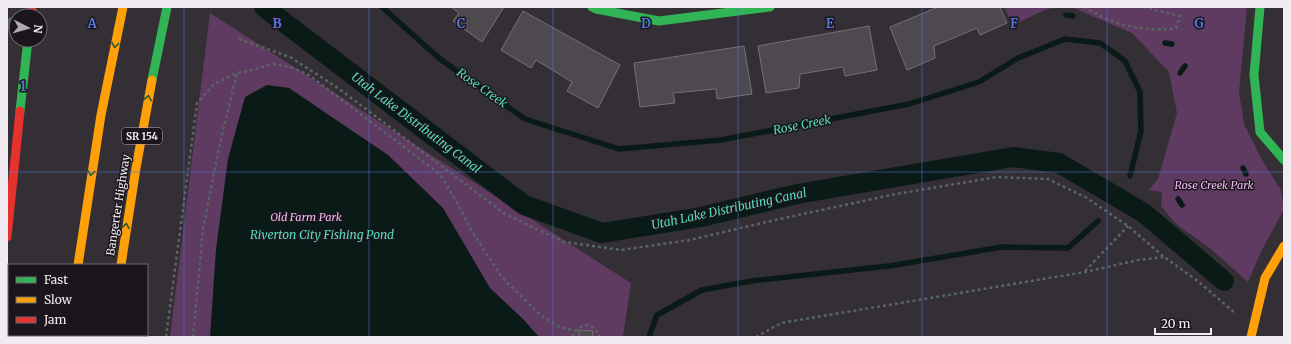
<svg xmlns="http://www.w3.org/2000/svg" width="1291" height="344" font-family="Merriweather,serif">
<rect width="100%" height="100%" fill="#342f34"/>
<path fill="#5f3a61" d="M 1004,7 L 1068,7 L 1047,9 L 1013,25 Z
M 1071,7 L 1247,7 L 1239,92 L 1244,124 L 1262,160 L 1281,190 L 1284,209 L 1260,254 L 1248,282 L 1211,249 L 1176,224 L 1161,206 L 1162,192 L 1149,190 L 1158,179 L 1177,113 L 1169,72 L 1132,33 Z
M 210,13 L 631,283 L 623,337 L 170,337 Z"/>
<path fill="#0a1a17" d="M 267,85 L 289,88 L 388,155 L 443,208 L 490,288 L 524,320 L 539,337 L 210,337 L 216,249 L 228,159 L 245,97 Z"/>
<g fill="none" stroke-linecap="round" stroke-linejoin="round">
<path stroke="#0a1a17" stroke-width="5.5" d="M 382,7 L 440,59 L 525,119 L 619,149 L 721,140 L 909,104 L 979,82 L 1018,58 L 1065,39 L 1100,43 L 1125,61 L 1140,92 L 1141,131 L 1130,176
M 1066,15 L 1073,16
M 1165,43 L 1172,44
M 1180,73 L 1185,66
M 1243,168 L 1246,174
M 1178,199 L 1182,205
M 649,337 L 657,315 L 702,290 L 751,281 L 889,266 L 1002,247 L 1068,248 L 1098,221"/>
<path stroke="#0a1a17" stroke-width="20" d="M 264,7 L 524,205 L 602,233 L 701,217 L 797,194 L 1013,157 L 1059,163 L 1144,213 L 1224,281"/>
</g>
<path fill="#4e494e" stroke="#757175" d="M 451,7 L 504,7 L 482,42 L 453,21 L 459,13 Z
M 938,7 L 1000,7 L 1007,23 L 980,35 L 977,28 L 934,46 L 935,58 L 907,70 L 890,27 Z
M 523,11 L 620,65 L 598,108 L 567,91 L 572,82 L 536,60 L 531,68 L 501,50 Z
M 869,26 L 877,70 L 845,76 L 843,67 L 800,74 L 799,88 L 766,93 L 758,46 Z
M 744,46 L 752,94 L 717,99 L 716,89 L 673,93 L 675,103 L 640,107 L 634,63 Z
M 579,330 L 593,331 L 592,337 L 579,337 Z"/>
<g fill="none" stroke-linecap="round" stroke-linejoin="round">
<path stroke="#596464" stroke-width="2.5" stroke-dasharray="3 3" stroke-linecap="butt" d="M 1084,7 C 1094,12 1104,19 1115,22 C 1134,29 1156,31 1176,28 L 1180,16 L 1142,7
M 239,39 L 290,57 L 338,88 L 505,214 L 564,242 L 621,250 L 690,240 L 775,220 L 896,194 L 997,177 L 1048,179 L 1087,198 L 1128,226 L 1164,257 L 1199,282 L 1236,314
M 1085,271 L 1128,226
M 166,337 L 197,103 L 214,84 L 237,73 L 248,71 L 273,64 L 290,67 L 309,75 L 437,172 L 444,180 L 475,236 L 501,276 L 537,312 L 557,326 L 575,331
M 193,337 L 203,229 L 219,147 L 237,73
M 573,337 C 574,330 579,327 586,325 C 593,326 598,330 599,337
M 756,337 L 781,323 L 1085,272 L 1138,260 L 1164,257"/>
<path stroke="#516662" stroke-width="11" d="M 7,25 L 16,21"/>
<path stroke="#30b455" stroke-width="9" d="M 592,7 L 596,9 L 659,21 L 770,7
M 1260,7 L 1254,75 L 1260,132 L 1284,160
M 152,80 L 167,7
M 20,111 L 28,40
M 70,335 L 70,337"/>
<path stroke="#ff9f0a" stroke-width="9" d="M 78,265 L 101,115 L 123,7
M 121,265 L 136,168 L 152,80
M 1251,337 L 1265,278 L 1284,246"/>
<path stroke="#e5322d" stroke-width="9" d="M 31,16 L 32,7
M 7,237 L 20,111
M 112,335 L 112,337"/>
</g>
<defs><path id="oneway-chevron" d="M-2-3.5L2.5 0L-2 3.5" fill="none" stroke-width="1.6" stroke-linecap="round" stroke-linejoin="round"/></defs>
<g stroke="#245d35">
<use href="#oneway-chevron" transform="translate(115 45) rotate(101)"/>
<use href="#oneway-chevron" transform="translate(148 98) rotate(-80)"/>
<use href="#oneway-chevron" transform="translate(91 173) rotate(99)"/>
<use href="#oneway-chevron" transform="translate(126 226) rotate(-81)"/>
</g>
<path fill="none" stroke="#5275de" stroke-width="1" stroke-opacity="0.55" d="M 184,7 L 184,337M 369,7 L 369,337M 553,7 L 553,337M 738,7 L 738,337M 922,7 L 922,337M 1107,7 L 1107,337M 7,172 L 1284,172"/>
<g text-anchor="middle" stroke-width="3" stroke-linejoin="round" paint-order="stroke">
<rect fill="#1b161b" stroke="#b1abb2" stroke-width="1" x="122" y="128" width="40" height="16" rx="3"/>
<g font-size="10" font-weight="bold" fill="#f1ebf2">
<text x="142" y="140">SR 154</text>
</g>
<g font-size="11" font-style="italic" fill="#f2bdf5" stroke="#1b161b">
<text x="1214" y="189">Rose Creek Park</text>
<text x="306" y="221">Old Farm Park</text>
</g>
<g font-size="11" fill="#f1ebf2" stroke="#1b161b">
<text transform="translate(118 205) rotate(-81)" y="4">Bangerter Highway</text>
</g>
<g font-size="12" font-style="italic" fill="#54dcbf" stroke="#1b161b">
<text transform="translate(482 88) rotate(35)" y="4">Rose Creek</text>
<text transform="translate(416 123) rotate(37)" y="4">Utah Lake Distributing Canal</text>
<text transform="translate(802 125) rotate(-11)" y="4">Rose Creek</text>
<text transform="translate(729 209) rotate(-12)" y="4">Utah Lake Distributing Canal</text>
<text x="322" y="239">Riverton City Fishing Pond</text>
</g>
</g>
<g font-size="13" text-anchor="middle" font-weight="bold" fill="#5275de" stroke="#1b161b" stroke-width="3" stroke-linejoin="round" paint-order="stroke">
<text x="92" y="28">A</text>
<text x="277" y="28">B</text>
<text x="461" y="28">C</text>
<text x="646" y="28">D</text>
<text x="830" y="28">E</text>
<text x="1014" y="28">F</text>
<text x="1199" y="28">G</text>
<text x="23" y="91">1</text>
</g>
<rect width="1291" height="344" fill="none" stroke="#f1ebf2" stroke-width="16"/>
<rect x="8" y="264" width="140" height="72" fill="#1b161b" stroke="#716b71"/>
<rect x="16" y="277" width="20" height="6" fill="#30b455" stroke="#716b71"/>
<text x="44" y="284" font-size="12" fill="#f1ebf2">Fast</text>
<rect x="16" y="297" width="20" height="6" fill="#ff9f0a" stroke="#716b71"/>
<text x="44" y="304" font-size="12" fill="#f1ebf2">Slow</text>
<rect x="16" y="317" width="20" height="6" fill="#e5322d" stroke="#716b71"/>
<text x="44" y="324" font-size="12" fill="#f1ebf2">Jam</text>
<g transform="translate(28 28) rotate(96)"><circle r="19" fill="#1b161b" stroke="#716b71"/>
<path d="M0-3L7 15L0 10L-7 15Z" fill="#afa9b0"/>
<text y="-6" font-size="11" font-weight="bold" text-anchor="middle" fill="#f1ebf2">N</text>
</g>
<path d="M1155 328v6h56v-6" fill="none" stroke="#f1ebf2" stroke-width="2"/>
<text x="1161" y="328" font-size="12" fill="#f1ebf2" stroke="#1b161b" stroke-width="3" paint-order="stroke">20 m</text>
</svg>
